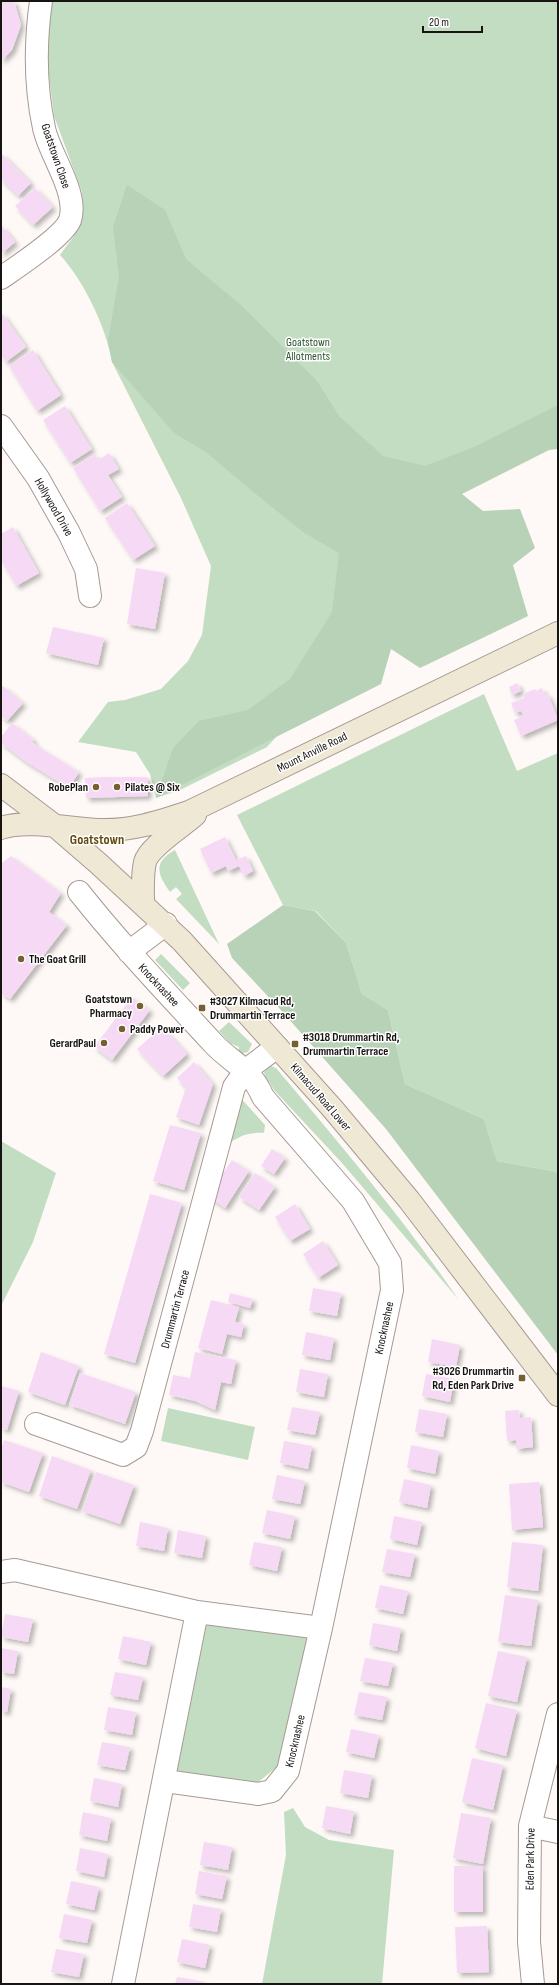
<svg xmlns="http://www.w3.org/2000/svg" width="559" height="1985" font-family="'Sofia Sans Condensed',sans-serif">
<defs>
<filter id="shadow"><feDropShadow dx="3.5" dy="3.5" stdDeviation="2" flood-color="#0004"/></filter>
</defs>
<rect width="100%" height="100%" fill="#fef9f6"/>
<path fill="#c2ddc1" d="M 50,1 L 558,1 L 558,432 L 418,494 L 351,654 L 267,747 L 180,790 L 156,798 L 150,774 L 136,752 L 78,742 L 108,702 L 125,700 L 161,689 L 188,661 L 202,635 L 211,566 L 181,498 L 112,362 C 106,327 84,281 60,255 L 74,236 L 74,227 L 83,210 L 82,192 L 54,116 L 47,60 Z
M 484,694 L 517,771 L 558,753 L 558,1172 L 497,1161 L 484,1119 L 405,1084 L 388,1010 L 362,994 L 346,943 L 316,911 L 283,905 L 237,815 Z
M 175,850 L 219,944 L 176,899 L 182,894 L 176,887 L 170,892 C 157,874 153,862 175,850 Z
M 161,954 L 190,983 L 183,990 L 155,960 Z
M 229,1022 L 252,1044 L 248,1052 L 238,1054 L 239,1047 L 230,1043 L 219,1031 Z
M 271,1066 L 276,1068 C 339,1143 403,1218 458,1299 L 342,1163 L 274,1090 L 269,1082 L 266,1083 L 264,1072 Z
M 237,1094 L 265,1125 L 264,1133 C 249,1132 239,1136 228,1144 Z
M 1,1141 L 56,1173 L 33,1242 L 1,1306 Z
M 168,1408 L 255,1427 L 248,1460 L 161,1441 Z
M 197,1620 L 310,1635 L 283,1762 L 256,1784 L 173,1772 Z
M 293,1808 L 305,1827 L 329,1840 L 394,1850 L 382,1984 L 262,1984 L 286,1855 L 284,1812 Z"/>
<path fill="#b7d2b6" d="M 127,185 L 165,210 L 186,259 L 242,306 L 317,381 L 339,416 L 383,456 L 425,466 L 474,447 L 558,405 L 558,449 L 549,450 L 462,494 L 483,511 L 520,509 L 535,548 L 513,565 L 528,616 L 420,668 L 391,649 L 381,684 L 156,798 L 173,748 L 199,721 L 248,710 L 290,679 L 332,612 L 339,553 L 303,532 L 252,491 L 206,452 L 174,433 L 112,362 L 108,341 L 119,276 L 113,227 Z
M 283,905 L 315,911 L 346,943 L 362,994 L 388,1010 L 405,1084 L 484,1119 L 497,1161 L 558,1172 L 558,1355 L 386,1129 L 279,1008 L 232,958 L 227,944 Z"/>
<path fill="#f5d9f5" filter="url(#shadow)" d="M 1,1 L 14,1 L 21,25 L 12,50 L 1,61 L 2,22 Z
M 1,153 L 31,183 L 18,196 L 1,179 Z
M 35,188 L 53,207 L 33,225 L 15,206 Z
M 1,225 L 15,242 L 1,254 Z
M 1,312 L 26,347 L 6,362 L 1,355 Z
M 33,350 L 61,395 L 37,411 L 9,366 Z
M 65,406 L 92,449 L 70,463 L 43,420 Z
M 109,453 L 119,469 L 108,475 L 122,497 L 100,511 L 73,468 L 95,454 L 98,460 Z
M 127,503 L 155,546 L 133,560 L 105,518 Z
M 13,527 L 39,573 L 16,586 L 1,560 L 1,534 Z
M 136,568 L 165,573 L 155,629 L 127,624 Z
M 53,627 L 104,638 L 98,665 L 46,653 Z
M 517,683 L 521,691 L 512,695 L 509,687 Z
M 3,686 L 23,703 L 7,721 L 1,716 L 1,688 Z
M 542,688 L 545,695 L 548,694 L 558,720 L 521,736 L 514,720 L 524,716 L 521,711 L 515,713 L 511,703 L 524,698 L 523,694 L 535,689 L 536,691 Z
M 12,723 L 34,740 L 32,742 L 40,748 L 79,772 L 69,788 L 28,763 L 1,743 L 1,737 Z
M 106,777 L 148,777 L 148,796 L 86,798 L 85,778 Z
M 225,837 L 236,860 L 246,856 L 253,871 L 244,876 L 239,866 L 228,871 L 226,866 L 211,873 L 200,849 Z
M 11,856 L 61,893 L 49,912 L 67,925 L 10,999 L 1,993 L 1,864 Z
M 132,997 L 150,1010 L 112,1060 L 94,1047 Z
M 162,1027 L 187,1054 L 163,1076 L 137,1049 Z
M 194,1062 L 213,1084 L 199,1125 L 176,1117 L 186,1088 L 177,1078 Z
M 170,1125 L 201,1133 L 184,1190 L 153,1181 Z
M 272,1149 L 285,1158 L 274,1174 L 261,1166 Z
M 232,1160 L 249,1171 L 225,1208 L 207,1196 Z
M 255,1173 L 275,1187 L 259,1210 L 239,1197 Z
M 150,1194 L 182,1203 L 135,1363 L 104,1354 Z
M 295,1204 L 310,1229 L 290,1241 L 275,1217 Z
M 323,1241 L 338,1265 L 318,1278 L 303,1254 Z
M 313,1288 L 341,1293 L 337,1316 L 309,1311 Z
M 230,1293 L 253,1299 L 250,1308 L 228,1302 Z
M 211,1300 L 239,1307 L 235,1322 L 244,1324 L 241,1337 L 227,1334 L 222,1354 L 198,1348 Z
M 306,1332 L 334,1338 L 330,1360 L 302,1355 Z
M 432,1339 L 460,1345 L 456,1367 L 428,1362 Z
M 41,1352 L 79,1366 L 65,1405 L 28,1392 Z
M 195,1352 L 236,1360 L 231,1384 L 221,1382 L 215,1410 L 195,1401 L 169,1395 L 173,1375 L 190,1378 Z
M 300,1369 L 328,1374 L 324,1397 L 296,1392 Z
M 80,1373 L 136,1392 L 125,1424 L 69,1405 Z
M 426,1374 L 454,1379 L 450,1402 L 422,1396 Z
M 1,1386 L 19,1391 L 7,1430 L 1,1428 Z
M 292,1407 L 320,1412 L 315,1435 L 287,1430 Z
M 419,1409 L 447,1414 L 443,1437 L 415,1432 Z
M 519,1410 L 520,1418 L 531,1417 L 533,1447 L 516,1449 L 516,1440 L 507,1441 L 505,1411 Z
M 4,1440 L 43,1453 L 29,1492 L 1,1482 L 1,1450 Z
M 284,1441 L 312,1446 L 308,1469 L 280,1463 Z
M 411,1445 L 439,1451 L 435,1474 L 407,1468 Z
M 52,1456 L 91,1470 L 77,1509 L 39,1496 Z
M 96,1472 L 134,1485 L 120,1524 L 82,1511 Z
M 277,1475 L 305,1481 L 300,1504 L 272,1499 Z
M 404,1479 L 431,1485 L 427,1508 L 399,1502 Z
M 539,1482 L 543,1527 L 512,1530 L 509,1484 Z
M 267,1510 L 295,1516 L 290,1539 L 262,1533 Z
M 394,1516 L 422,1522 L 417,1545 L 390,1539 Z
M 140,1522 L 168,1528 L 164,1551 L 136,1546 Z
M 178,1530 L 206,1536 L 202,1558 L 174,1553 Z
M 254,1542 L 282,1547 L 277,1571 L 249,1565 Z
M 512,1542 L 543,1545 L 538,1591 L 507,1587 Z
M 387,1549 L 415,1554 L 410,1577 L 382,1572 Z
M 380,1585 L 408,1591 L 403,1614 L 375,1608 Z
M 505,1595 L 538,1600 L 531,1646 L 498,1642 Z
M 5,1614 L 33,1619 L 28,1642 L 1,1637 Z
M 373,1623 L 401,1628 L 397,1651 L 369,1645 Z
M 123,1636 L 151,1642 L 146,1665 L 118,1659 Z
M 1,1648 L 18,1651 L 14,1674 L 1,1672 Z
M 498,1651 L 527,1657 L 517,1702 L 488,1696 Z
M 365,1658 L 393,1663 L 388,1686 L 360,1681 Z
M 115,1672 L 143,1677 L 138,1700 L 110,1695 Z
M 1,1687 L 11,1689 L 7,1712 L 1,1711 Z
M 359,1692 L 387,1697 L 382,1720 L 354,1715 Z
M 486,1703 L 517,1710 L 506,1756 L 475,1748 Z
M 108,1707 L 136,1712 L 132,1735 L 104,1730 Z
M 351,1729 L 379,1735 L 374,1758 L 346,1752 Z
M 102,1742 L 130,1747 L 125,1770 L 97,1765 Z
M 472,1758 L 503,1765 L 493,1810 L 462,1802 Z
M 344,1770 L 372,1775 L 368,1798 L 340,1793 Z
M 94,1778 L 122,1784 L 118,1807 L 90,1801 Z
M 326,1806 L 354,1811 L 350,1834 L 322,1828 Z
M 83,1812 L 111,1818 L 107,1841 L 79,1835 Z
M 461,1813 L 491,1818 L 483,1864 L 453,1858 Z
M 204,1842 L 232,1847 L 228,1870 L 200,1865 Z
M 80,1848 L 108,1854 L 104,1877 L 76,1871 Z
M 454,1866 L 483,1866 L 483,1912 L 454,1912 Z
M 199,1871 L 227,1876 L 222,1899 L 195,1894 Z
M 71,1881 L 99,1887 L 94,1910 L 66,1904 Z
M 193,1904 L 221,1909 L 217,1932 L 189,1927 Z
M 64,1914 L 92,1920 L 87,1943 L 59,1938 Z
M 487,1926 L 489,1972 L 457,1973 L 455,1927 Z
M 182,1939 L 210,1945 L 205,1968 L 177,1962 Z
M 56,1949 L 84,1954 L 79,1977 L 51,1972 Z
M 177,1977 L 205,1982 L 205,1984 L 175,1984 Z"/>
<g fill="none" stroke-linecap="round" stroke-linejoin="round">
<g stroke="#a69a94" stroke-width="24">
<path id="street" d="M 1,278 C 17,267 64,236 70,220 C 79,193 49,154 44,128 C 35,86 35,43 41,1
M 1,426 L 38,478 L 69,533 L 86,569 L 90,596
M 79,892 C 121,945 167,993 212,1042 C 232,1064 250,1067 263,1097 L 353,1201 L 390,1263 L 392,1290 L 321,1628 L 288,1771 L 272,1791 L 258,1794 L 165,1781
M 129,952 L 166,924
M 36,1424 L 123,1455 L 136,1447 L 142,1431 L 234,1087 L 246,1070 L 277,1047
M 1,1572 L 15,1570 L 197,1612 L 321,1628
M 530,1826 L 558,1832
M 123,1984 L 197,1612
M 533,1984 L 529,1942 L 530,1826 L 558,1714"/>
</g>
<g stroke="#a69a94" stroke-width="24">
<path id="secondary" d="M 1,785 L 55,826 L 99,864 L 182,941 L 332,1108 L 409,1200 L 558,1395
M 1,828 C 27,819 71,829 99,830 C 131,831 159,822 189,812 L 558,633
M 143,903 C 143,890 142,875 145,862 C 149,847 183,826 195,815"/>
</g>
<use href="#street" stroke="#fff" stroke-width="22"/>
<use href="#secondary" stroke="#efe8d4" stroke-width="22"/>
</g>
<g fill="#76602f" stroke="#fff" stroke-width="1.5">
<circle cx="96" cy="787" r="4"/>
<circle cx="117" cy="787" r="4"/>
<circle cx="21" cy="959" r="4"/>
<circle cx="140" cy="1006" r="4"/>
<rect x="198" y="1004" width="8" height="8" rx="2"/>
<circle cx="122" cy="1029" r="4"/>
<circle cx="104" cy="1043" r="4"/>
<rect x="291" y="1040" width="8" height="8" rx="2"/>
<rect x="518" y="1374" width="8" height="8" rx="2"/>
</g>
<g text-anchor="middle" stroke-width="3" stroke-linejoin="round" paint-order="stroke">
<g font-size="12" fill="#171311" stroke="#fff">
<text transform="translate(56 156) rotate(71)" y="4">Goatstown Close</text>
<text transform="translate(54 507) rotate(60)" y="4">Hollywood Drive</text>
<text transform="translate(312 752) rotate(-26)" y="4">Mount Anville Road</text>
<text transform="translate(159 985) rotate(47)" y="4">Knocknashee</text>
<text transform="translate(321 1097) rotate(49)" y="4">Kilmacud Road Lower</text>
<text transform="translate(175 1309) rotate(-75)" y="4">Drummartin Terrace</text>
<text transform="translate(384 1328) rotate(-78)" y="4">Knocknashee</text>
<text transform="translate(295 1741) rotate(-77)" y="4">Knocknashee</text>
<text transform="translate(530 1859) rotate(-89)" y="4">Eden Park Drive</text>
</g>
<g font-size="12" fill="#29512b" stroke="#fff">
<text x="308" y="346">Goatstown<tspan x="308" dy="14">Allotments</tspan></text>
</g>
<g font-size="12" font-weight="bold" fill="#171311" stroke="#fff" text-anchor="start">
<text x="88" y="791" text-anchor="end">RobePlan</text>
<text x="125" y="791">Pilates @ Six</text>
<text x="29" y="963">The Goat Grill</text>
<text x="132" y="1003" text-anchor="end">Goatstown<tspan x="132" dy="14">Pharmacy</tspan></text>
<text x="210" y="1005">#3027 Kilmacud Rd,<tspan x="210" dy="14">Drummartin Terrace</tspan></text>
<text x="130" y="1033">Paddy Power</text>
<text x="303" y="1041">#3018 Drummartin Rd,<tspan x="303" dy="14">Drummartin Terrace</tspan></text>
<text x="96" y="1047" text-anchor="end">GerardPaul</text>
<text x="514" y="1375" text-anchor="end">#3026 Drummartin<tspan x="514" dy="14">Rd, Eden Park Drive</tspan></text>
</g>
<g font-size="14" font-weight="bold" fill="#634b0f" stroke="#fff">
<text x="97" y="844">Goatstown</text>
</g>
</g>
<rect width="559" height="1985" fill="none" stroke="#171311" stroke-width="4"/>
<path d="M423 26v6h59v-6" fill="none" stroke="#171311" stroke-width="2"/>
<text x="429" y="26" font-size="12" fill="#171311" stroke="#ffffff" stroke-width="3" paint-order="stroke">20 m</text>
</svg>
